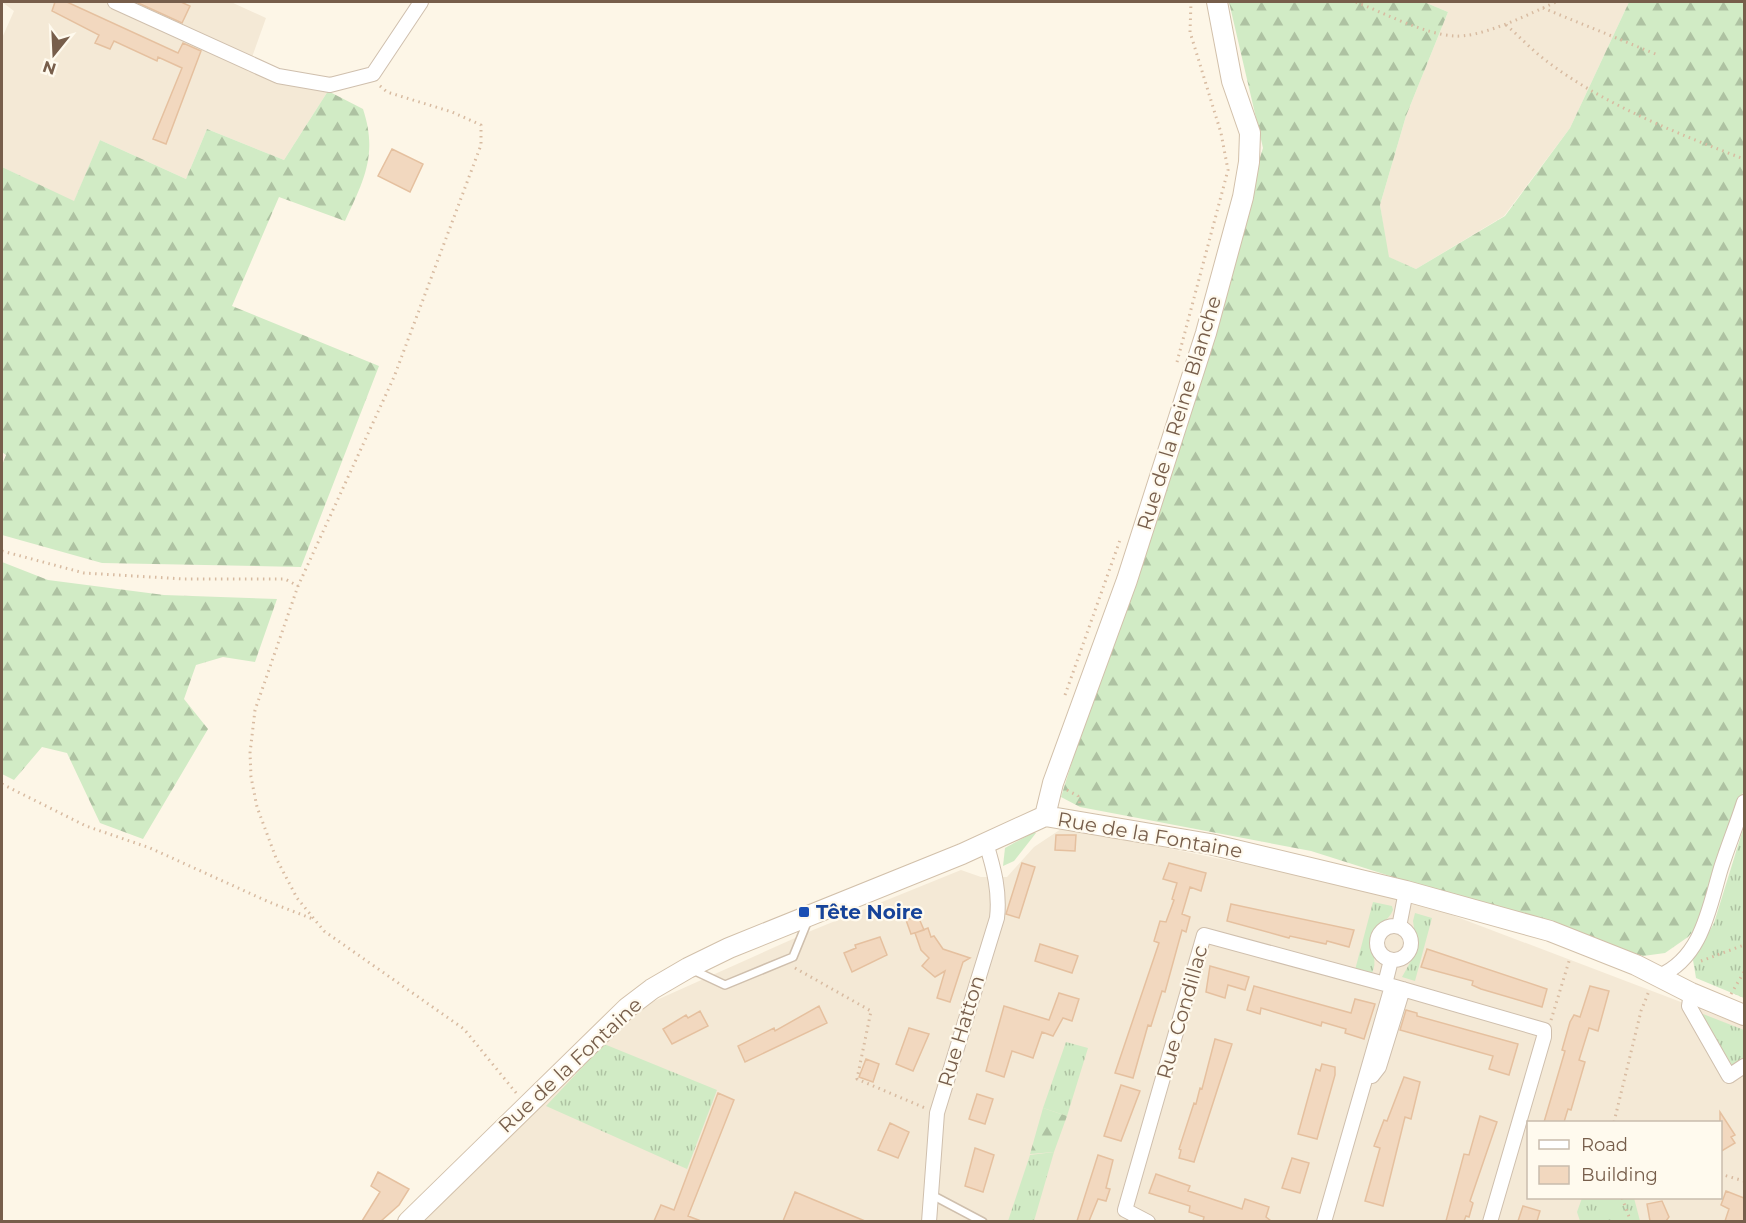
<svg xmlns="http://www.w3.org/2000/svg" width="1746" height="1223" font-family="Montserrat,sans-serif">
<defs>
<pattern id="grass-tufts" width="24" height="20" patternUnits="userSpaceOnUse" patternTransform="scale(1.5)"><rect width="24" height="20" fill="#d1ebc5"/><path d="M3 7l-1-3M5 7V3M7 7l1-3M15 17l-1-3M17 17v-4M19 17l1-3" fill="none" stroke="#aec2a2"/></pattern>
<pattern id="forest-firs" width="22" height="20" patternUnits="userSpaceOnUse" patternTransform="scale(1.5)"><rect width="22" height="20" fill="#d1ebc5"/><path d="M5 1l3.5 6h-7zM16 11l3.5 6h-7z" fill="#aec2a2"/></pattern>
</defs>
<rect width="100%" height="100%" fill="#fdf6e7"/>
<path fill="#f4e9d6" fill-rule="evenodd" d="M 2,2 L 231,2 L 266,18 L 247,71 L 328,91 L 284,160 L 207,129 L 186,179 L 100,140 L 74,202 L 2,167 L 2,38 L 14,11 Z
M 1424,2 L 1629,2 L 1570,128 L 1504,216 L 1416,269 L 1388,257 L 1380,205 L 1406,116 L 1448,12 Z
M 1064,827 L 1402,896 L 1744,1026 L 1744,1221 L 421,1222 L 641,1007 L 813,930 L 961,870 L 981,877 L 1007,877 L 1034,847 ZM 1528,1122 L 1720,1122 L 1720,1198 L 1528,1198 Z"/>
<path fill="url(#grass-tufts)" d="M 1744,826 L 1744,998 L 1696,978 L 1693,960 L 1714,923 Z
M 1373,902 L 1392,906 L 1393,910 C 1389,921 1377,924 1374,937 C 1370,951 1379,961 1371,975 L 1355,970 Z
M 1415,913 L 1432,918 L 1415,981 L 1402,977 L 1417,950 L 1413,921 Z
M 1703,1014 L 1744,1030 L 1744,1058 L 1732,1065 L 1702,1017 Z
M 1066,1042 L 1088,1048 L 1067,1116 L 1043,1108 Z
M 604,1044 L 717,1090 L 687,1169 L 546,1106 Z
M 1054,1152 L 1034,1221 L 1008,1221 L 1030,1155 Z
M 1582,1198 L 1634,1198 L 1640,1221 L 1580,1221 L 1577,1212 Z"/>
<path fill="url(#forest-firs)" d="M 1229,2 L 1424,2 L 1448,12 L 1406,116 L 1380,205 L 1389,257 L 1416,269 L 1505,216 L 1570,128 L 1629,2 L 1744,2 L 1744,789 L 1703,920 L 1688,937 L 1665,953 L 1643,956 L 1311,851 L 1080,807 L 1061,797 L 1263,148 Z
M 328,91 L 363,109 C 378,154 364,180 345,221 L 279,197 L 232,306 L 379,366 L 301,567 L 102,563 L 2,535 L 2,465 L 6,455 L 2,452 L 2,167 L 74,201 L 100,140 L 186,179 L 207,129 L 284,160 Z
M 2,562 L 48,580 L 164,595 L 277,599 L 255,662 L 223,657 L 196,665 L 184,699 L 208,729 L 143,839 L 100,823 L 67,753 L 42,747 L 14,780 L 2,774 Z
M 1043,1108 L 1067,1116 L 1054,1152 L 1030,1154 Z"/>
<path fill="#d1ebc5" d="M 1034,832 L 1036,833 L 1014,861 L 1003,866 L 1005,848 Z"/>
<path fill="#f2d8bf" stroke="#e5c09f" stroke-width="1.5" d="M 55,2 L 67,2 L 178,53 L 183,43 L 201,51 L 166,144 L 153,139 L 182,68 L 158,57 L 157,61 L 114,41 L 110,49 L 95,43 L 99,35 L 52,11 Z
M 136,2 L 181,2 L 190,6 L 182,23 Z
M 392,149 L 423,164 L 410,192 L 378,176 Z
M 1056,835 L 1076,835 L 1075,851 L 1055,850 Z
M 1022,863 L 1035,867 L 1019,918 L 1006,914 Z
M 1169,863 L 1206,873 L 1201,891 L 1190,887 L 1182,914 L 1190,917 L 1186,932 L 1182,930 L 1165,992 L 1162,991 L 1151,1026 L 1148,1025 L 1133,1078 L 1115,1073 L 1159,943 L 1154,941 L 1160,921 L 1166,922 L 1174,900 L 1172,899 L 1177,883 L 1163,879 Z
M 1231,904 L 1354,930 L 1349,947 L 1327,941 L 1326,944 L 1290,936 L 1289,938 L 1227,921 Z
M 918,916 L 924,930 L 911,934 L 906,920 Z
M 928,928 L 931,937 L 934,936 L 943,949 L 970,958 L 963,962 L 950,1002 L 937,998 L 945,971 L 935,977 L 922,966 L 929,958 L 921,950 L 915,933 Z
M 880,937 L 887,955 L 852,972 L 844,953 L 856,948 L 855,945 Z
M 1040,944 L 1078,956 L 1072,973 L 1035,961 Z
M 1427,949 L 1547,989 L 1542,1007 L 1481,989 L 1472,985 L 1473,981 L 1421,967 Z
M 1210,966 L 1249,977 L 1245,990 L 1228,985 L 1225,998 L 1206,992 Z
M 1254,986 L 1351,1013 L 1355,999 L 1375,1004 L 1364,1039 L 1345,1033 L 1346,1029 L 1322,1022 L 1321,1026 L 1261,1008 L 1260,1014 L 1247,1010 Z
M 1590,986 L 1609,991 L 1598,1031 L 1589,1028 L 1579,1060 L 1585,1062 L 1571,1110 L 1568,1109 L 1564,1122 L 1544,1122 L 1565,1051 L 1562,1050 L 1570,1022 L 1574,1015 L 1580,1017 Z
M 1059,993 L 1079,999 L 1072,1021 L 1063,1018 L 1053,1036 L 1042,1032 L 1033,1058 L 1012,1051 L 1004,1077 L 986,1071 L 1004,1006 L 1049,1020 Z
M 819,1006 L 827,1023 L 745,1062 L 738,1046 L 774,1028 L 775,1031 Z
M 1406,1010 L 1417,1013 L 1417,1016 L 1518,1044 L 1509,1075 L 1489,1069 L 1493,1056 L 1400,1030 Z
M 700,1011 L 708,1026 L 672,1044 L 663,1029 L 686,1015 L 688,1018 Z
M 909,1028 L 929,1034 L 913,1071 L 896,1064 Z
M 1215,1039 L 1232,1044 L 1194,1162 L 1179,1158 L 1181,1150 L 1179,1149 L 1194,1103 L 1196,1104 L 1200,1088 L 1202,1089 Z
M 866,1059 L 879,1064 L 873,1082 L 859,1077 Z
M 1322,1064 L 1335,1067 L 1335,1075 L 1317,1139 L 1298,1134 L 1316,1069 L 1320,1071 Z
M 1404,1077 L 1420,1082 L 1411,1119 L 1405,1117 L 1383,1206 L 1365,1201 L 1380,1148 L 1374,1146 L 1384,1120 L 1387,1121 Z
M 1121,1085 L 1140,1091 L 1121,1141 L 1104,1136 Z
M 718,1093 L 734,1100 L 688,1216 L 701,1221 L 654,1221 L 661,1205 L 674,1210 Z
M 977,1094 L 993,1099 L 985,1124 L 969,1119 Z
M 1720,1112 L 1735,1135 L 1731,1137 L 1735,1143 L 1720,1152 Z
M 1480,1116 L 1497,1122 L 1470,1201 L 1473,1203 L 1469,1217 L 1466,1216 L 1464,1221 L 1446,1221 L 1464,1154 L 1469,1155 Z
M 890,1123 L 909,1132 L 898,1158 L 878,1150 Z
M 975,1148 L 994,1155 L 983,1192 L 965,1186 Z
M 1098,1155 L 1113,1160 L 1106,1188 L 1110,1189 L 1106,1201 L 1098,1199 L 1089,1221 L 1077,1221 Z
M 1292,1158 L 1309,1163 L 1300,1193 L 1282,1188 Z
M 378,1172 L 409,1189 L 399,1205 L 381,1221 L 362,1221 L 380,1192 L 371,1186 Z
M 1156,1174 L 1190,1186 L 1188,1191 L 1242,1209 L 1245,1199 L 1269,1207 L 1266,1217 L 1271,1221 L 1203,1221 L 1204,1217 L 1189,1212 L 1190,1206 L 1149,1193 Z
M 1726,1191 L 1744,1198 L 1744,1221 L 1725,1221 L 1729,1209 L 1721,1205 Z
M 795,1192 L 865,1221 L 783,1221 Z
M 1662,1201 L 1669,1217 L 1666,1221 L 1650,1221 L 1647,1204 Z
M 1523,1206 L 1540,1211 L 1537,1221 L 1518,1221 Z"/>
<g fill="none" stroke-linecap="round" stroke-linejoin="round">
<g stroke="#cfbfad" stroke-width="10">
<path id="lane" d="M 693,970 L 725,985 L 793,957 L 808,920
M 932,1195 L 983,1222"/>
</g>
<g stroke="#cfbfad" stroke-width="16">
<path id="street" d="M 115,2 L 278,76 L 330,85 L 373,74 L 421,2
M1377 943a17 17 0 1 1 34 0a17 17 0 1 1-34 0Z
M 1399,927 L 1406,891
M 1659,976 C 1702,958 1709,908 1721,868 C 1728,846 1737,824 1744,802
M 1385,984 L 1544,1030 L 1544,1037 L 1490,1222
M 1691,993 L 1689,1006 L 1729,1076 L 1744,1066
M 1372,1076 L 1379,1067 L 1403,989
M 929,1222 L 937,1113 L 997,918 C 1000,892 994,869 986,843
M 1148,1222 L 1125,1210 L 1204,935 L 1385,984 L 1391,960
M 1324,1222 L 1392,986"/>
</g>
<g stroke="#d2c0aa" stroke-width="22">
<path id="secondary" d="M 1045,816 L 1053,783 L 1127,580 L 1206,333 L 1243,197 L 1249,162 L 1250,133 L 1232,81 L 1217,2
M 408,1222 L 627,1008 L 652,989 L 688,968 L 729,948 L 962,854 L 1045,816 L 1210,844 L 1406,891 L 1550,931 L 1636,965 L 1691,993 L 1744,1015"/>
</g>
<path stroke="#d8bba1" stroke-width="3" stroke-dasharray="1.5 4.5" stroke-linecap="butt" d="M 1356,2 C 1384,13 1424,34 1454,36 C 1478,38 1521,18 1543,8 L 1658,55
M 1543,8 L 1556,2
M 1506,25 C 1519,36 1531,49 1544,59 C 1600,103 1678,134 1744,159
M 380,86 L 387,92 L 452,112 L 481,125 L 481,145 L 394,377 L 298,586 L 255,710 L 250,753 L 251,777 L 257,807 L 276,858 L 297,898 L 324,931 L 464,1029 L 517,1094
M 1177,362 L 1228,170 L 1221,133 L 1190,32 L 1191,2
M 2,551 L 84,573 L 184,579 L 285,579 L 298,586
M 1065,695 L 1120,540
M 2,784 L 86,826 L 150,848 L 269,902 L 313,919
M 1067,790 L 1078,796 L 1080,804
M 1701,961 L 1744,945
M 795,968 L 871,1011 L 857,1079 L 925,1108
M 1731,994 L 1744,972
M 1551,1020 L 1570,958
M 1614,1122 L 1641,1011 L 1649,991
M 1720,1174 L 1744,1181
M 1622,1198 L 1631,1222"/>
<use href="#lane" stroke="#fff" stroke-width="7"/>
<use href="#street" stroke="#fff" stroke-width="14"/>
<use href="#secondary" stroke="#fff" stroke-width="20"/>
</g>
<rect fill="#1a4fb4" stroke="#fffaee" stroke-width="2" x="798" y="906" width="12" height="12" rx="3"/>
<g text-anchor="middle" stroke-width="4.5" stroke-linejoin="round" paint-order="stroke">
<g font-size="20" fill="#775e4b" stroke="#fffaee">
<text transform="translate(1179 413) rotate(-73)" y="7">Rue de la Reine Blanche</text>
<text transform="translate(1150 835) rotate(10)" y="7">Rue de la Fontaine</text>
<text transform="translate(1182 1012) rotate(-74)" y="7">Rue Condillac</text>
<text transform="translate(961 1031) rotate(-73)" y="7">Rue Hatton</text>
<text transform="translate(570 1065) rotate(-43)" y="7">Rue de la Fontaine</text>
</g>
<g font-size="20" font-weight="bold" fill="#164399" stroke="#fffaee" text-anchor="start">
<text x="816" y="919">Tête Noire</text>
</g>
</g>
<rect width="1746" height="1223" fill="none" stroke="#775e4b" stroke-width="6"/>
<rect x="1527" y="1121" width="195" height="78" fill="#fffaee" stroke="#c9bcad" stroke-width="1.5"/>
<rect x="1539" y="1140" width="30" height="9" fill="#ffffff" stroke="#c9bcad" stroke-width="1.5"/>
<text x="1581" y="1151" font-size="18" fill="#775e4b">Road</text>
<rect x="1539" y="1166" width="30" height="18" fill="#f2d8bf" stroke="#c9bcad" stroke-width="1.5"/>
<text x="1581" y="1181" font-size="18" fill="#775e4b">Building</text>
<g transform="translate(54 54) rotate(198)" stroke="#fffaee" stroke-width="4.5" paint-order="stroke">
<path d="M0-4.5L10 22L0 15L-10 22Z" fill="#775e4b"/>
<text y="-9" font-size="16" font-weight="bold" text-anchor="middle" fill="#775e4b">N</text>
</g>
</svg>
